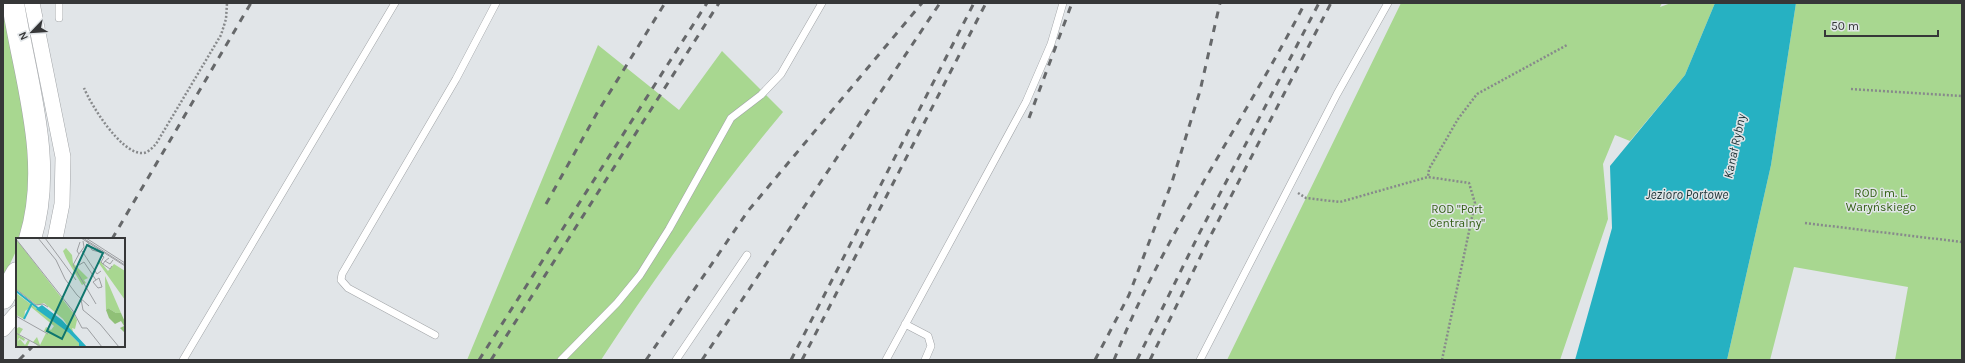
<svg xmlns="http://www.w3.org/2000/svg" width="1965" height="363" font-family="Karla,sans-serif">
<rect width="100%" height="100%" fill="#e1e5e8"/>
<path fill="#a8d790" d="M 3,3 L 6,3 L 32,174 L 21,239 L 17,239 L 17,249 L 3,279 Z
M 1401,3 L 1662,3 L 1660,7 L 1671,3 L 1715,3 L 1685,75 L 1630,141 L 1615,135 L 1603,164 L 1608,219 L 1560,360 L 1227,360 Z
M 1796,3 L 1962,3 L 1962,360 L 1895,360 L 1908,287 L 1794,267 L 1770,360 L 1727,360 L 1771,165 Z
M 598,45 L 679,110 L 722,51 L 783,112 C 717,191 657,274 601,360 L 467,360 Z"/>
<path fill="#26b1c2" d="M 1715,3 L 1796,3 L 1771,165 L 1727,360 L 1575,360 L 1612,228 L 1610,166 L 1685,75 Z"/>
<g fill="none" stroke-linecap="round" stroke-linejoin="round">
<g stroke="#a1a4a7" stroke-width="8">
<path id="lane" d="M 59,18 L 59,3
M 905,324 L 928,336 L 931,346 L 925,360
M 435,335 L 348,288 L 341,280 L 342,274 L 456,79 L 496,3
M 183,360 L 395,3
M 561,360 L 617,303 L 640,275 L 669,229 L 731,118 L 761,95 L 781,74 L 822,3
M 676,360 L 747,255
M 886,360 L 1026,102 L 1051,44 L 1063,3
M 1200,360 L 1337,94 L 1388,3"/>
</g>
<g stroke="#a1a4a7" stroke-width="16">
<path id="street" d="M 32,3 L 63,157 L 62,204 L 55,239
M 3,329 L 17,313"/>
</g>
<g stroke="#a1a4a7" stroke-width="23">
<path id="primary" d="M 13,3 C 25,81 54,161 30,239
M 3,298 L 17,273"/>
</g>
<path stroke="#87898b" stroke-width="2.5" stroke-dasharray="2 2" stroke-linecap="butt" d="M 84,88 C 91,105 120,152 141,153 C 147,154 152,148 156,144 L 221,35 L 226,19 L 227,3
M 1851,89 L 1962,96
M 1298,193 L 1306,198 L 1340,202 L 1428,177
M 1805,223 L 1962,242
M 1442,360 L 1475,203 L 1469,183 L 1428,177 L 1429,169 L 1458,119 L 1477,94 L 1567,45"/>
<use href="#lane" stroke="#fff" stroke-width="7"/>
<use href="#street" stroke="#fff" stroke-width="15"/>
<use href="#primary" stroke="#fff" stroke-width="22"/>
<path stroke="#66686a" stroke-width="3" stroke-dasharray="7 7" stroke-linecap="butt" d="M 1029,118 L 1072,3
M 546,204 L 597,113 L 665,3
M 112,239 L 251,3
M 19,360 L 33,346
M 479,360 L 707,3
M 491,360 L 719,3
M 646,360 L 748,211 L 922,3
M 702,360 L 940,3
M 791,360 L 974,3
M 802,360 L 986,3
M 1095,360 L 1129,295 L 1172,182 L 1200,91 L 1220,3
M 1114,360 C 1164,234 1243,123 1305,3
M 1137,360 L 1198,236 L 1319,3
M 1150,360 L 1212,233 L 1331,3"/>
</g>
<g text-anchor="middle" stroke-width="3" stroke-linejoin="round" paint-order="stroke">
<g font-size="12" fill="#335f14" stroke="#e1e5e8">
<text x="1881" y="197">ROD im. L.<tspan x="1881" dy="14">Waryńskiego</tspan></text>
<text x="1457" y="213">ROD "Port<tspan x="1457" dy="14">Centralny"</tspan></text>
</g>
<g font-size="13" font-style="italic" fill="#1e3438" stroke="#e1e5e8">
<text transform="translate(1734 146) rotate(-78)" y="5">Kanał Rybny</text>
<text x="1687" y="199">Jezioro Portowe</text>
</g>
</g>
<g transform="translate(16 238)">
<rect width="109" height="109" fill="#e1e5e8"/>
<path d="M 0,1 L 58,76 L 61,82 L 59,91 L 56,90 L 58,97 L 47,81 L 28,65 L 21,67 L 0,51 ZM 50,10 L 56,17 L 57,25 L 72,40 L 68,42 L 70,45 L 66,47 L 50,20 L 47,13 ZM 84,23 L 92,33 L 98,26 L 109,33 L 109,62 L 82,24 ZM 89,39 L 89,38 L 105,75 L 100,75 L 92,70 L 90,72 ZM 0,55 L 53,95 L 63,105 L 63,109 L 23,109 L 17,104 L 21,99 L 24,107 L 30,95 L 33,96 L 28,93 L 30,89 L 35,92 L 38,88 L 15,69 L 9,73 L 8,81 L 0,77 ZM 3,89 L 7,91 L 3,97 L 9,101 L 8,103 L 3,100 L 2,103 L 4,101 L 9,107 L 12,102 L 14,103 L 11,109 L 0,109 L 0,91 Z" fill="#a8d790"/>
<path d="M 92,70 L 100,75 L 105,75 L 109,84 L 109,95 L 104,90 L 108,88 L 105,83 L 99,86 L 93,80 L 90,72 Z" fill="#90c077"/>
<path d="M 26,67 L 46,82 L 71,109 L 63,109 L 63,105 L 53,95 L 20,71 Z" fill="#26b1c2"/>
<path fill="none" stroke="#26b1c2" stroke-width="2" d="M 0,53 L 23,71M 8,81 L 16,65"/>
<path fill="none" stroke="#9d9fa2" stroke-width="1" d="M 22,0 L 40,22 L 49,41 L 61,57 L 73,68M 29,0 L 60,42M 65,0 L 109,28M 67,0 L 109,27M 70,0 L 109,25M 0,1 L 57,73 L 66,90 L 71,90 L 86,109M 71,3 L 76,12 L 87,15M 64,4 L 61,13 L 63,16 L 57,27 L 80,66M 66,13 L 81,36 L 85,33M 63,16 L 68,9 L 67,3M 85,17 L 88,19 L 85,24 L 87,26M 93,20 L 89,23 L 94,26 L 97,22M 89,23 L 87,26 L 94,31 L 96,28M 63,27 L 68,24 L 80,42 L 83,40 L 86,49 L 82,50 L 77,44 L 80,42M 0,51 L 20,67 L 27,66 L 32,69M 65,61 L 67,72 L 84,86 L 103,109M 0,78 L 32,96M 0,95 L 24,108"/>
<path fill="#0f766e" fill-opacity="0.15" stroke="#0f766e" stroke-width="2" d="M 71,7 L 87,15 L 46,101 L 31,93 Z"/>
<rect width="109" height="109" fill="none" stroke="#363738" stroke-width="2"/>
</g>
<rect width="1965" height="363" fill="none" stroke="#363738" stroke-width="8"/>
<g transform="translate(32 32) rotate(245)" stroke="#e1e5e8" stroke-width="3" paint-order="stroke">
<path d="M0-3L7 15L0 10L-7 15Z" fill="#363738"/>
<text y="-6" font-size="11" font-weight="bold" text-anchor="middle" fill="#363738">N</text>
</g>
<path d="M1825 30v6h113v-6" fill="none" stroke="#363738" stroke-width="2"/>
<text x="1831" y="30" font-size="12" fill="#363738" stroke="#e1e5e8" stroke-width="3" paint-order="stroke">50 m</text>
</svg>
